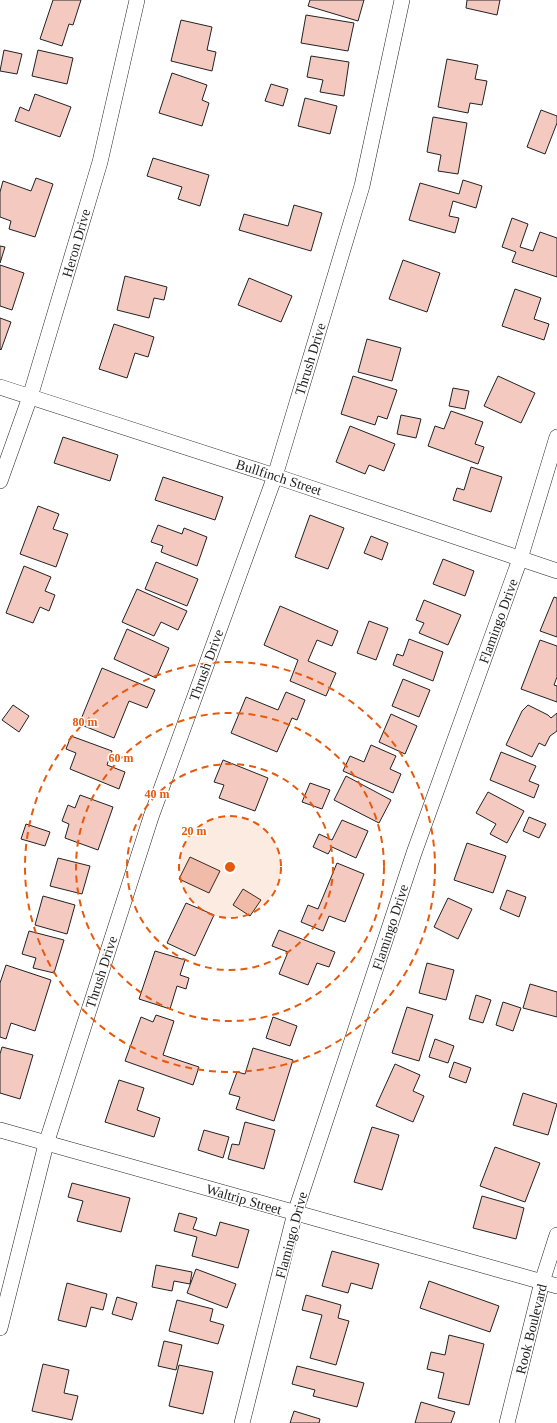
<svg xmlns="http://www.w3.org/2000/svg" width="557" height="1423" font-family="'Times New Roman',serif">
<rect width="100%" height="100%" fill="#fff"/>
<path fill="#f3c9c0" stroke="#222" d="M 53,0 L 81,0 L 73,25 L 69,24 L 62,46 L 40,39 Z
M 310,0 L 364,0 L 358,21 L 308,6 Z
M 467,0 L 500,0 L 497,15 L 466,8 Z
M 306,15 L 354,23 L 348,51 L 301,43 Z
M 181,20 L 212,27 L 207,50 L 216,52 L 212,71 L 171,61 Z
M 4,50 L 22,54 L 17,74 L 0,71 Z
M 38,50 L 73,58 L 67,84 L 32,76 Z
M 311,56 L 349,62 L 344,96 L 320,92 L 323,80 L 307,77 Z
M 447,59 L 478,65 L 475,79 L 487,81 L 482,105 L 470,103 L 468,113 L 438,107 Z
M 172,73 L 207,85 L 202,100 L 209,103 L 202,126 L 159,113 Z
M 271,84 L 288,89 L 283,106 L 265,101 Z
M 35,94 L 71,107 L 60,137 L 15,121 L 20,107 L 29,111 Z
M 305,98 L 337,106 L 330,134 L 298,126 Z
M 541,110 L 557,116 L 557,123 L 545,154 L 527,147 Z
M 433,117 L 467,123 L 458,174 L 438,171 L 441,155 L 427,152 Z
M 153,158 L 209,175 L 200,206 L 178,199 L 182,187 L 147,176 Z
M 36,178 L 53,184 L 35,237 L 9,229 L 11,221 L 0,217 L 0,192 L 3,181 L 31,191 Z
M 463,180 L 482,186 L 476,208 L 453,201 L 449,216 L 459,218 L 455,233 L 409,220 L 420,183 L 459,194 Z
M 294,205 L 322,213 L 311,251 L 239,230 L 244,214 L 288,226 Z
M 512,218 L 528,224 L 520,247 L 533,251 L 540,232 L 557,238 L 557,277 L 512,262 L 516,252 L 502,247 Z
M 0,246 L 5,247 L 0,263 Z
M 403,260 L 440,273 L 427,312 L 389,299 Z
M 0,265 L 24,273 L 12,310 L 0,306 Z
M 125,276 L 167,287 L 164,300 L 154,298 L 149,318 L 117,310 Z
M 249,278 L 292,296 L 281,322 L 238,305 Z
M 515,289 L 541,298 L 534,319 L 549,324 L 544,340 L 502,326 Z
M 0,318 L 11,322 L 1,350 L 0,349 Z
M 114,324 L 154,337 L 148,357 L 135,353 L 127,378 L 99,369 Z
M 367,339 L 401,348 L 392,381 L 358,372 Z
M 353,376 L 397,390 L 387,419 L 378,416 L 375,425 L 341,414 Z
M 498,376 L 535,393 L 521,423 L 484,406 Z
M 453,388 L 469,391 L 465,409 L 449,406 Z
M 451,411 L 483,422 L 475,444 L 484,447 L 478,464 L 428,446 L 435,426 L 444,429 Z
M 401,415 L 421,419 L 416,438 L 397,434 Z
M 350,426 L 395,444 L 384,471 L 369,465 L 365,474 L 336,462 Z
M 63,437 L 118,455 L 110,481 L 54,463 Z
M 471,467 L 502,477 L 491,512 L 453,500 L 457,488 L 464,490 Z
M 163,477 L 223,497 L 215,520 L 155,500 Z
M 38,506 L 59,514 L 53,529 L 68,534 L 56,567 L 20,554 Z
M 310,515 L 344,528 L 328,569 L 295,557 Z
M 158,525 L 182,534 L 184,528 L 207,537 L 197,566 L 161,552 L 163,546 L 151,542 Z
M 371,536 L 388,543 L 382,560 L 364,553 Z
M 443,559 L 474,571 L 465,596 L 433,584 Z
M 156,562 L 198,579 L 187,606 L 145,589 Z
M 24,566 L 51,577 L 45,591 L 55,595 L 49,611 L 40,607 L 33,623 L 6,613 Z
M 137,589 L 187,611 L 178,630 L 161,622 L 154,636 L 122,622 Z
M 554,597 L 557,598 L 557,637 L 540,631 Z
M 424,600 L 461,615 L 448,645 L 419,633 L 424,623 L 416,620 Z
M 280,606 L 338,631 L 332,646 L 317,640 L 308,661 L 336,673 L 326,696 L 290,681 L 298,660 L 264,645 Z
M 369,621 L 388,628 L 376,660 L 357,653 Z
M 127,629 L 169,648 L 156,678 L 114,659 Z
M 409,639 L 443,652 L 433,681 L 393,665 L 397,654 L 403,656 Z
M 540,640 L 557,646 L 557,677 L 554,685 L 557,686 L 557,702 L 521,689 Z
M 102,668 L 155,690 L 147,708 L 129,701 L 114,738 L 79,724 Z
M 403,679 L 430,690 L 419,717 L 392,706 Z
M 286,692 L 305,700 L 297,720 L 292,718 L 277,752 L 231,733 L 246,697 L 278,710 Z
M 13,705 L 29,716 L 19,732 L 2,720 Z
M 528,705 L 548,715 L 551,718 L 557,713 L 557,731 L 550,736 L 545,746 L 539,743 L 532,757 L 506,745 L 522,711 Z
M 391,714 L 417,726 L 405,754 L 379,742 Z
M 71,736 L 112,751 L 107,765 L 125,772 L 119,789 L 70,769 L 76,753 L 66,749 Z
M 371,745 L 396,756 L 390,769 L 401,774 L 393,793 L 343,771 L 350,756 L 364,762 Z
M 501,752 L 536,766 L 529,781 L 539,785 L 534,798 L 490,780 Z
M 223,760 L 268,778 L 255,811 L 219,798 L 224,785 L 214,782 Z
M 346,776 L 391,800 L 379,823 L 334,800 Z
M 310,783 L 330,790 L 322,809 L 302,802 Z
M 488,792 L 524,811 L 507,843 L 490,834 L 496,824 L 476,813 Z
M 80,795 L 113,807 L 98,850 L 65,838 L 69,824 L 62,821 L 68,805 L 75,808 Z
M 529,817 L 546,824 L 539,838 L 523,831 Z
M 342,820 L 368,831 L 356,858 L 332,847 L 328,854 L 313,847 L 319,834 L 332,840 Z
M 26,824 L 50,832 L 45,846 L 21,839 Z
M 467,843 L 506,856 L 493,893 L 454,880 Z
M 190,857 L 220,871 L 209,893 L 179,879 Z
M 58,858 L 90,866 L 82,894 L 50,886 Z
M 337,863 L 364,874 L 345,922 L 329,916 L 323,931 L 301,922 L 308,905 L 318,909 Z
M 243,889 L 261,900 L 250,916 L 233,905 Z
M 507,890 L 526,897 L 519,917 L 500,909 Z
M 43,896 L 75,905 L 67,934 L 35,925 Z
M 448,898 L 472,909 L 458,939 L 434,927 Z
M 186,903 L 214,915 L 195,956 L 167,943 Z
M 279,930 L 335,952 L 329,967 L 317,963 L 308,985 L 279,974 L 288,952 L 272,946 Z
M 29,931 L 64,940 L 54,973 L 33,968 L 36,958 L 22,954 Z
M 155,951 L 185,960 L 180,975 L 189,978 L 186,989 L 177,986 L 170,1009 L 139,999 Z
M 427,963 L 454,970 L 446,1000 L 419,993 Z
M 6,965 L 51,980 L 35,1031 L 11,1023 L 6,1039 L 0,1037 L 0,983 Z
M 530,984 L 557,992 L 557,1017 L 523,1008 Z
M 476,995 L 491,1000 L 483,1023 L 469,1019 Z
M 503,1002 L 521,1008 L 513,1031 L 496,1025 Z
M 407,1007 L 433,1015 L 419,1061 L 392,1053 Z
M 156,1015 L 174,1021 L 163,1055 L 199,1067 L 193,1085 L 125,1061 L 141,1017 L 153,1022 Z
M 273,1017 L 297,1026 L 290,1046 L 266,1038 Z
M 435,1039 L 454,1046 L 448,1063 L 429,1057 Z
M 2,1047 L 33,1055 L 20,1099 L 0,1093 L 0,1054 Z
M 253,1048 L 293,1060 L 274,1121 L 236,1109 L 240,1097 L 229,1094 L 237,1072 L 245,1074 Z
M 454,1062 L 471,1068 L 466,1083 L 449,1077 Z
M 395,1064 L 420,1075 L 413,1091 L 424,1096 L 413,1122 L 376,1106 Z
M 119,1080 L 144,1088 L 137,1110 L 160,1118 L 154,1137 L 105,1122 Z
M 523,1093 L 557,1104 L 548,1135 L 513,1125 Z
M 245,1122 L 275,1130 L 264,1169 L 228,1159 L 232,1144 L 239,1145 Z
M 372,1127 L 399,1135 L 382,1190 L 354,1182 Z
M 204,1130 L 229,1137 L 223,1158 L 198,1150 Z
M 495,1147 L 540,1163 L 525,1202 L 480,1186 Z
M 72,1183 L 130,1198 L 121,1232 L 77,1221 L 83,1201 L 68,1197 Z
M 482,1196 L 524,1208 L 516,1239 L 473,1228 Z
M 179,1213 L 197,1218 L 193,1229 L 216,1236 L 220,1222 L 249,1230 L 238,1268 L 192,1256 L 197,1237 L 174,1231 Z
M 332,1251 L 379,1264 L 372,1289 L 351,1283 L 348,1293 L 322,1286 Z
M 156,1265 L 192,1272 L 190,1284 L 174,1281 L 172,1291 L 152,1287 Z
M 196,1269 L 236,1284 L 227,1308 L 187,1293 Z
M 429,1281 L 499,1306 L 490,1332 L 420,1308 Z
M 67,1283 L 107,1294 L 103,1310 L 91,1307 L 86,1327 L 58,1320 Z
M 306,1295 L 341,1305 L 338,1318 L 349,1321 L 336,1365 L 310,1358 L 322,1315 L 302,1310 Z
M 117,1297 L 137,1303 L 132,1320 L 112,1314 Z
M 177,1300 L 213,1309 L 210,1321 L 224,1325 L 218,1344 L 169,1331 Z
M 449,1335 L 484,1344 L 469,1405 L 438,1398 L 444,1373 L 427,1369 L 431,1352 L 445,1355 Z
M 164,1341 L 182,1345 L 176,1370 L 158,1366 Z
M 43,1364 L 69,1370 L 64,1393 L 78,1396 L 72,1420 L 32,1411 Z
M 179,1365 L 213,1372 L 203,1414 L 169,1406 Z
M 297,1366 L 364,1383 L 357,1407 L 313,1396 L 315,1390 L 292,1384 Z
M 421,1402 L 455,1412 L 451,1423 L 415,1423 Z
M 294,1411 L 320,1419 L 319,1423 L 290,1423 Z"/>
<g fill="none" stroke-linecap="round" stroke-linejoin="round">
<g stroke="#222" stroke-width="16">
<path id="minor" d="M 0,387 L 275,476 L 557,571
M 0,481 L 30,397 L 100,162 L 137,0
M 0,1130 L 557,1286
M 0,1328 L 46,1144 L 151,817 L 275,476 L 362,186 L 402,0
M 242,1423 L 295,1213 L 414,853 L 520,559 L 557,437
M 507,1423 L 542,1282 L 557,1235"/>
</g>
<use href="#minor" stroke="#fff" stroke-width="15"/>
</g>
<circle cx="230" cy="867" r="51" fill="#e8590c" fill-opacity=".12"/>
<g fill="none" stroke="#e8590c" stroke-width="2" stroke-dasharray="7 5">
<circle cx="230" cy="867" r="51"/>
<circle cx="230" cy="867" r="103"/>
<circle cx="230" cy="867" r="154"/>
<circle cx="230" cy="867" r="205"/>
</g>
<g text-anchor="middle" stroke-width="3" stroke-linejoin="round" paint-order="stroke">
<g font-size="14" fill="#222" stroke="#fff">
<text transform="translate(76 243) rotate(-74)" y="5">Heron Drive</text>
<text transform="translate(310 359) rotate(-73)" y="5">Thrush Drive</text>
<text transform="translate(279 477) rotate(18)" y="5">Bullfinch Street</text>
<text transform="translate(498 621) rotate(-70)" y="5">Flamingo Drive</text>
<text transform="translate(206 665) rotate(-70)" y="5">Thrush Drive</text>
<text transform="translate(390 927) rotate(-72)" y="5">Flamingo Drive</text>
<text transform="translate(101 972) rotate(-72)" y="5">Thrush Drive</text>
<text transform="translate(244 1199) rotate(16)" y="5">Waltrip Street</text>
<text transform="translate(291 1235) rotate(-75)" y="5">Flamingo Drive</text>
<text transform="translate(531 1329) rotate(-76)" y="5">Rook Boulevard</text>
</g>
</g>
<circle cx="230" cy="867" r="6" fill="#e8590c" stroke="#fff" stroke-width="2"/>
<g font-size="12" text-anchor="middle" font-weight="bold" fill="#e8590c" stroke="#fff" stroke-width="3" stroke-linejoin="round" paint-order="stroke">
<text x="85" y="726">80 m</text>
<text x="121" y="762">60 m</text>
<text x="157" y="798">40 m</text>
<text x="194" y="835">20 m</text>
</g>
</svg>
